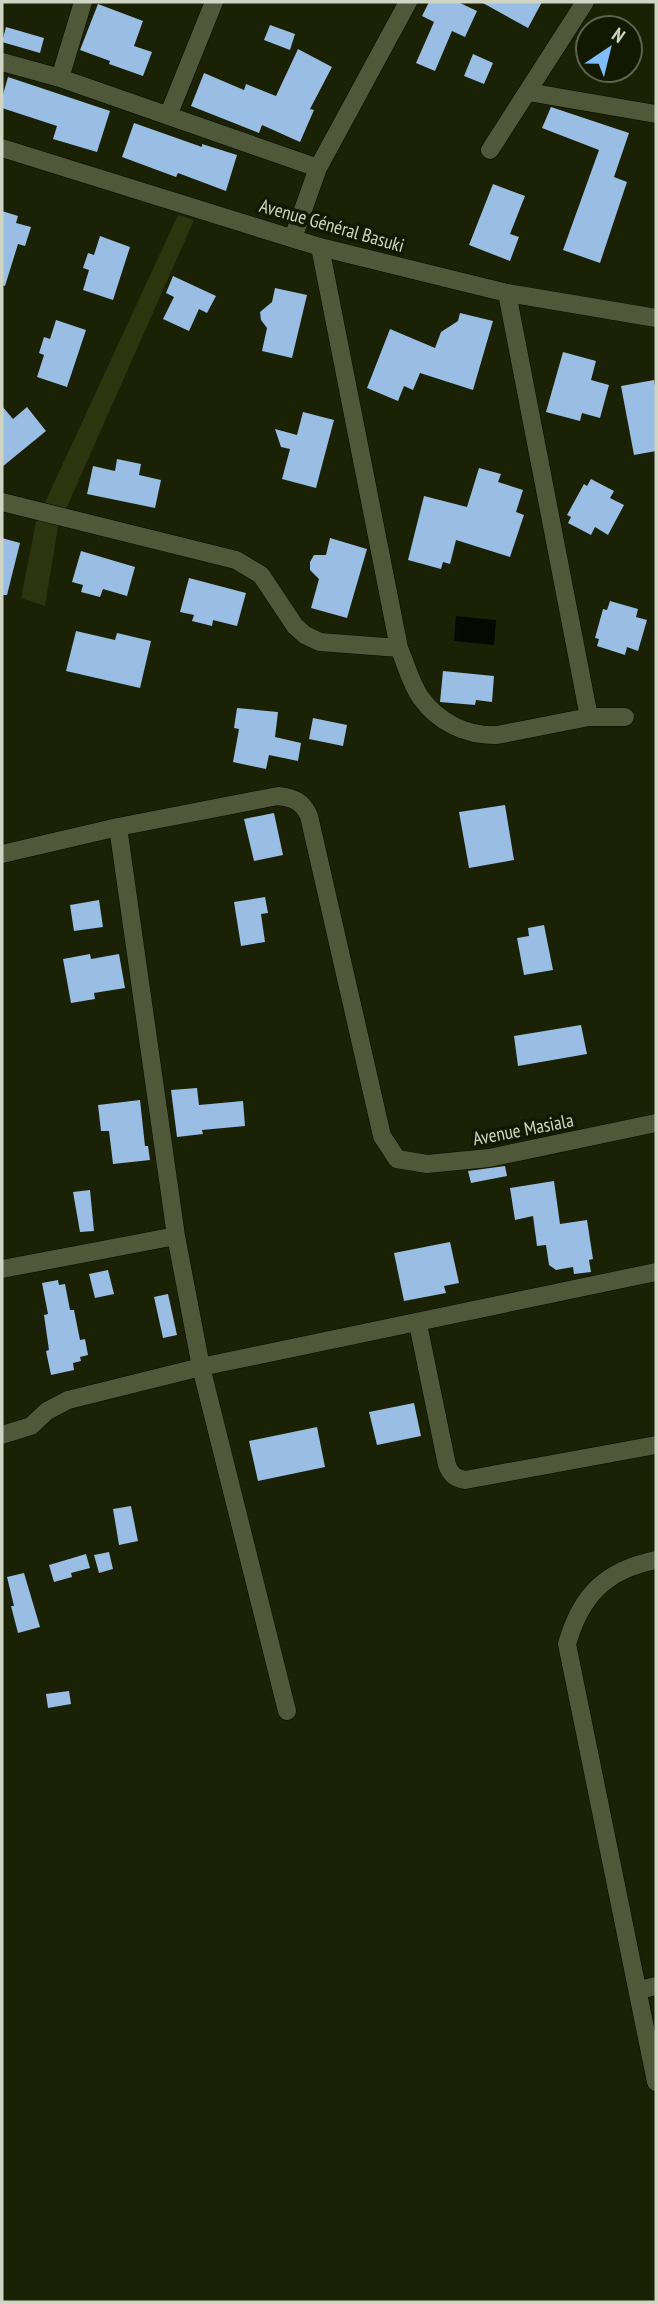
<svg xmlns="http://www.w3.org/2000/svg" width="658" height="2304" font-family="'PT Sans Narrow',sans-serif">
<rect width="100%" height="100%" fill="#1b2105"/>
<path fill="#2d350e" d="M 178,215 L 194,220 L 58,527 L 45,606 L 21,598 L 36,522 Z"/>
<path fill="#050900" d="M 456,616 L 496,620 L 494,645 L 454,641 Z"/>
<path fill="#99bde3" d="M 429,2 L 458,2 L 477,11 L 465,37 L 452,31 L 435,71 L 416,63 L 434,22 L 422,16 Z
M 481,2 L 542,2 L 528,28 Z
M 98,4 L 143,21 L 134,46 L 152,52 L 143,76 L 109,64 L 110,61 L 80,50 Z
M 270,25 L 295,34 L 290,50 L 264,40 Z
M 6,27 L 44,38 L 40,53 L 2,42 Z
M 298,49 L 332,67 L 310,109 L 314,110 L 300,142 L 262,125 L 259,133 L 191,106 L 204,73 L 244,90 L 246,84 L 276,96 Z
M 473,54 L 493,63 L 484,84 L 464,76 Z
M 8,77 L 110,111 L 97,152 L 53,139 L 57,126 L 2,108 L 2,98 Z
M 551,107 L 629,133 L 614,177 L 627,182 L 600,263 L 563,250 L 599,150 L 542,128 Z
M 134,123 L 202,147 L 202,144 L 237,155 L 226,191 L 178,173 L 176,177 L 122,157 Z
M 493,184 L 525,196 L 510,234 L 519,237 L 510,261 L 469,245 Z
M 2,211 L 18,216 L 16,223 L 31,227 L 25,246 L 18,244 L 5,286 L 2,285 Z
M 100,236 L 130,247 L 113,300 L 83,290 L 89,270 L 83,268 L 88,253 L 94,255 Z
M 173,276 L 216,296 L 207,313 L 199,309 L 189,331 L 163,319 L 174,297 L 166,293 Z
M 275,288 L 307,295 L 292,358 L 262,351 L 267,328 L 261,320 L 260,312 L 272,302 Z
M 460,313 L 493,321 L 473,390 L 420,373 L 413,390 L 404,386 L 398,401 L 367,388 L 390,329 L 435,348 L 441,332 L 458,321 Z
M 56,320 L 86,330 L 67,387 L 37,377 L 44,355 L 39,353 L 44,337 L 50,339 Z
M 563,352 L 596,361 L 591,380 L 609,385 L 600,418 L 582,413 L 580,421 L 546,412 Z
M 654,380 L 656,392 L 656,451 L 634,455 L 621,386 Z
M 2,406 L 13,419 L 27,407 L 46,431 L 2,467 Z
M 303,412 L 334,420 L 316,488 L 282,479 L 290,449 L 281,447 L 275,429 L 297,435 Z
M 117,459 L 141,464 L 139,475 L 161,480 L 155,508 L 87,494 L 93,466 L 115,471 Z
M 479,468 L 501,474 L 498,482 L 523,490 L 516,512 L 524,515 L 510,557 L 456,540 L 450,564 L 443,562 L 441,569 L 408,560 L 424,496 L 467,507 Z
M 591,479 L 614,491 L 610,498 L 624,505 L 608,535 L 595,527 L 591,535 L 568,523 L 571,517 L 567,515 L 584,484 L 587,486 Z
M 2,538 L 20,543 L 7,595 L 2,595 Z
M 330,538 L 367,549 L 347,618 L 311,608 L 319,579 L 310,570 L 310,562 L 314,555 L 326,555 Z
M 81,551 L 135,567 L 127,596 L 103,589 L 100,597 L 81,592 L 83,585 L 72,582 Z
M 189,578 L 246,593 L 237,626 L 213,620 L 212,626 L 192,621 L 194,615 L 180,612 Z
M 610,601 L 638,609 L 636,617 L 647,620 L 638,651 L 627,647 L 625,655 L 597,646 L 599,639 L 595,638 L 603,609 L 607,610 Z
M 76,631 L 115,640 L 117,633 L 151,641 L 140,688 L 66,671 Z
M 443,671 L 494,676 L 492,702 L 476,700 L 475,705 L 440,702 Z
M 237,708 L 278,712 L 275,737 L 301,743 L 298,761 L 269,755 L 266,769 L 233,762 L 239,729 L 234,728 Z
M 313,718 L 347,725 L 343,746 L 309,739 Z
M 505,805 L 514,860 L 469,868 L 459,812 Z
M 274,813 L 283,855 L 254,861 L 244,819 Z
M 265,897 L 268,913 L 261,914 L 265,942 L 241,946 L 234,902 Z
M 99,900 L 103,927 L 74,931 L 70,905 Z
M 544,925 L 553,970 L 524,975 L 517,938 L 529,936 L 528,928 Z
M 90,954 L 91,959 L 119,954 L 125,988 L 94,993 L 95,999 L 71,1003 L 63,959 Z
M 581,1025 L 587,1054 L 518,1066 L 514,1036 Z
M 197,1088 L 199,1105 L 243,1101 L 245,1126 L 202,1130 L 203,1134 L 177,1137 L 171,1090 Z
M 140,1100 L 145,1146 L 148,1146 L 150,1160 L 113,1164 L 109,1131 L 101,1131 L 98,1105 Z
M 505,1166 L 507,1176 L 471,1183 L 468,1171 Z
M 554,1181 L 560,1224 L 587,1220 L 593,1259 L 589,1260 L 591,1272 L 574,1274 L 573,1267 L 556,1270 L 549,1265 L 546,1245 L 537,1246 L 533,1216 L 515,1220 L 510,1188 Z
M 90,1190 L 94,1231 L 80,1232 L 73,1192 Z
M 450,1242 L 459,1283 L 444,1286 L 446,1293 L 404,1301 L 394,1253 Z
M 108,1270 L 114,1294 L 95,1298 L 89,1274 Z
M 58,1280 L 59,1285 L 65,1284 L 70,1310 L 74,1310 L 80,1340 L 85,1339 L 88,1355 L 80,1357 L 81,1361 L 73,1363 L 74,1370 L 51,1375 L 46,1351 L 49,1350 L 44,1315 L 48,1314 L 42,1283 Z
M 168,1294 L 177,1335 L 163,1338 L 154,1297 Z
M 414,1403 L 421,1436 L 377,1445 L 369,1412 Z
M 317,1427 L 325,1467 L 258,1481 L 249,1441 Z
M 131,1506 L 138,1541 L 119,1545 L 113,1509 Z
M 109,1552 L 113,1569 L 99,1573 L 94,1555 Z
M 86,1554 L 90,1568 L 71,1573 L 72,1577 L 54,1582 L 49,1565 Z
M 24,1573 L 40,1627 L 18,1633 L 11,1606 L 14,1606 L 7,1577 Z
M 69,1691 L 71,1704 L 48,1708 L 46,1694 Z"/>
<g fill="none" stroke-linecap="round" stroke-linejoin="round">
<g stroke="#070a00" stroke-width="19">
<path id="minor" d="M 2,62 L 60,78 L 318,168
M 60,78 L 83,2
M 528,92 L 656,114
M 168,116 L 214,2
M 2,148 L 320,247 L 507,293 L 656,318
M 490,150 L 585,2
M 293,238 L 318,168 L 408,2
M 320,247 L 399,648 C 406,664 411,684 421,698 C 439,723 467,736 497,735 L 589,717 L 625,717
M 507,293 L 589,717
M 2,502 L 236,560 L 261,575 L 295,626 L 305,635 L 320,642 L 399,648
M 118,827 L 176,1236 L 201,1367 L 287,1711
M 2,854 L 118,827 L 278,796 C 294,798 302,801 309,816 L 382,1136 L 397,1159 L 427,1164 L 489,1158 L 656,1123
M 2,1269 L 176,1236
M 418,1324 L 447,1465 C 451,1475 455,1478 465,1480 L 656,1445
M 2,1435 L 31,1426 L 47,1411 L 68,1400 L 201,1367 L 656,1272
M 656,1560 C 606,1570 581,1595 567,1644 L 656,2082
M 639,1990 L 656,1986"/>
</g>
<use href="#minor" stroke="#50583a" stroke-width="18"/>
</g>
<g text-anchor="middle" stroke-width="7" stroke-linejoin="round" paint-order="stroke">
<g font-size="19" fill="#cfd4c3" stroke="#131800">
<text transform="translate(332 225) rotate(16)" y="7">Avenue Général Basuki</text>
<text transform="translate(523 1129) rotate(-11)" y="7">Avenue Masiala</text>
</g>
</g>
<rect width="658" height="2304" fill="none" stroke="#cfd4c3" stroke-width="7"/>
<g transform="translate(609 49) rotate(35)"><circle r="33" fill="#131800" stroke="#5e634e" stroke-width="2"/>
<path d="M0-5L12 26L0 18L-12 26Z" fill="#81bdfa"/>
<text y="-10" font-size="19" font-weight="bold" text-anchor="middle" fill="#cfd4c3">N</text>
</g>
</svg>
